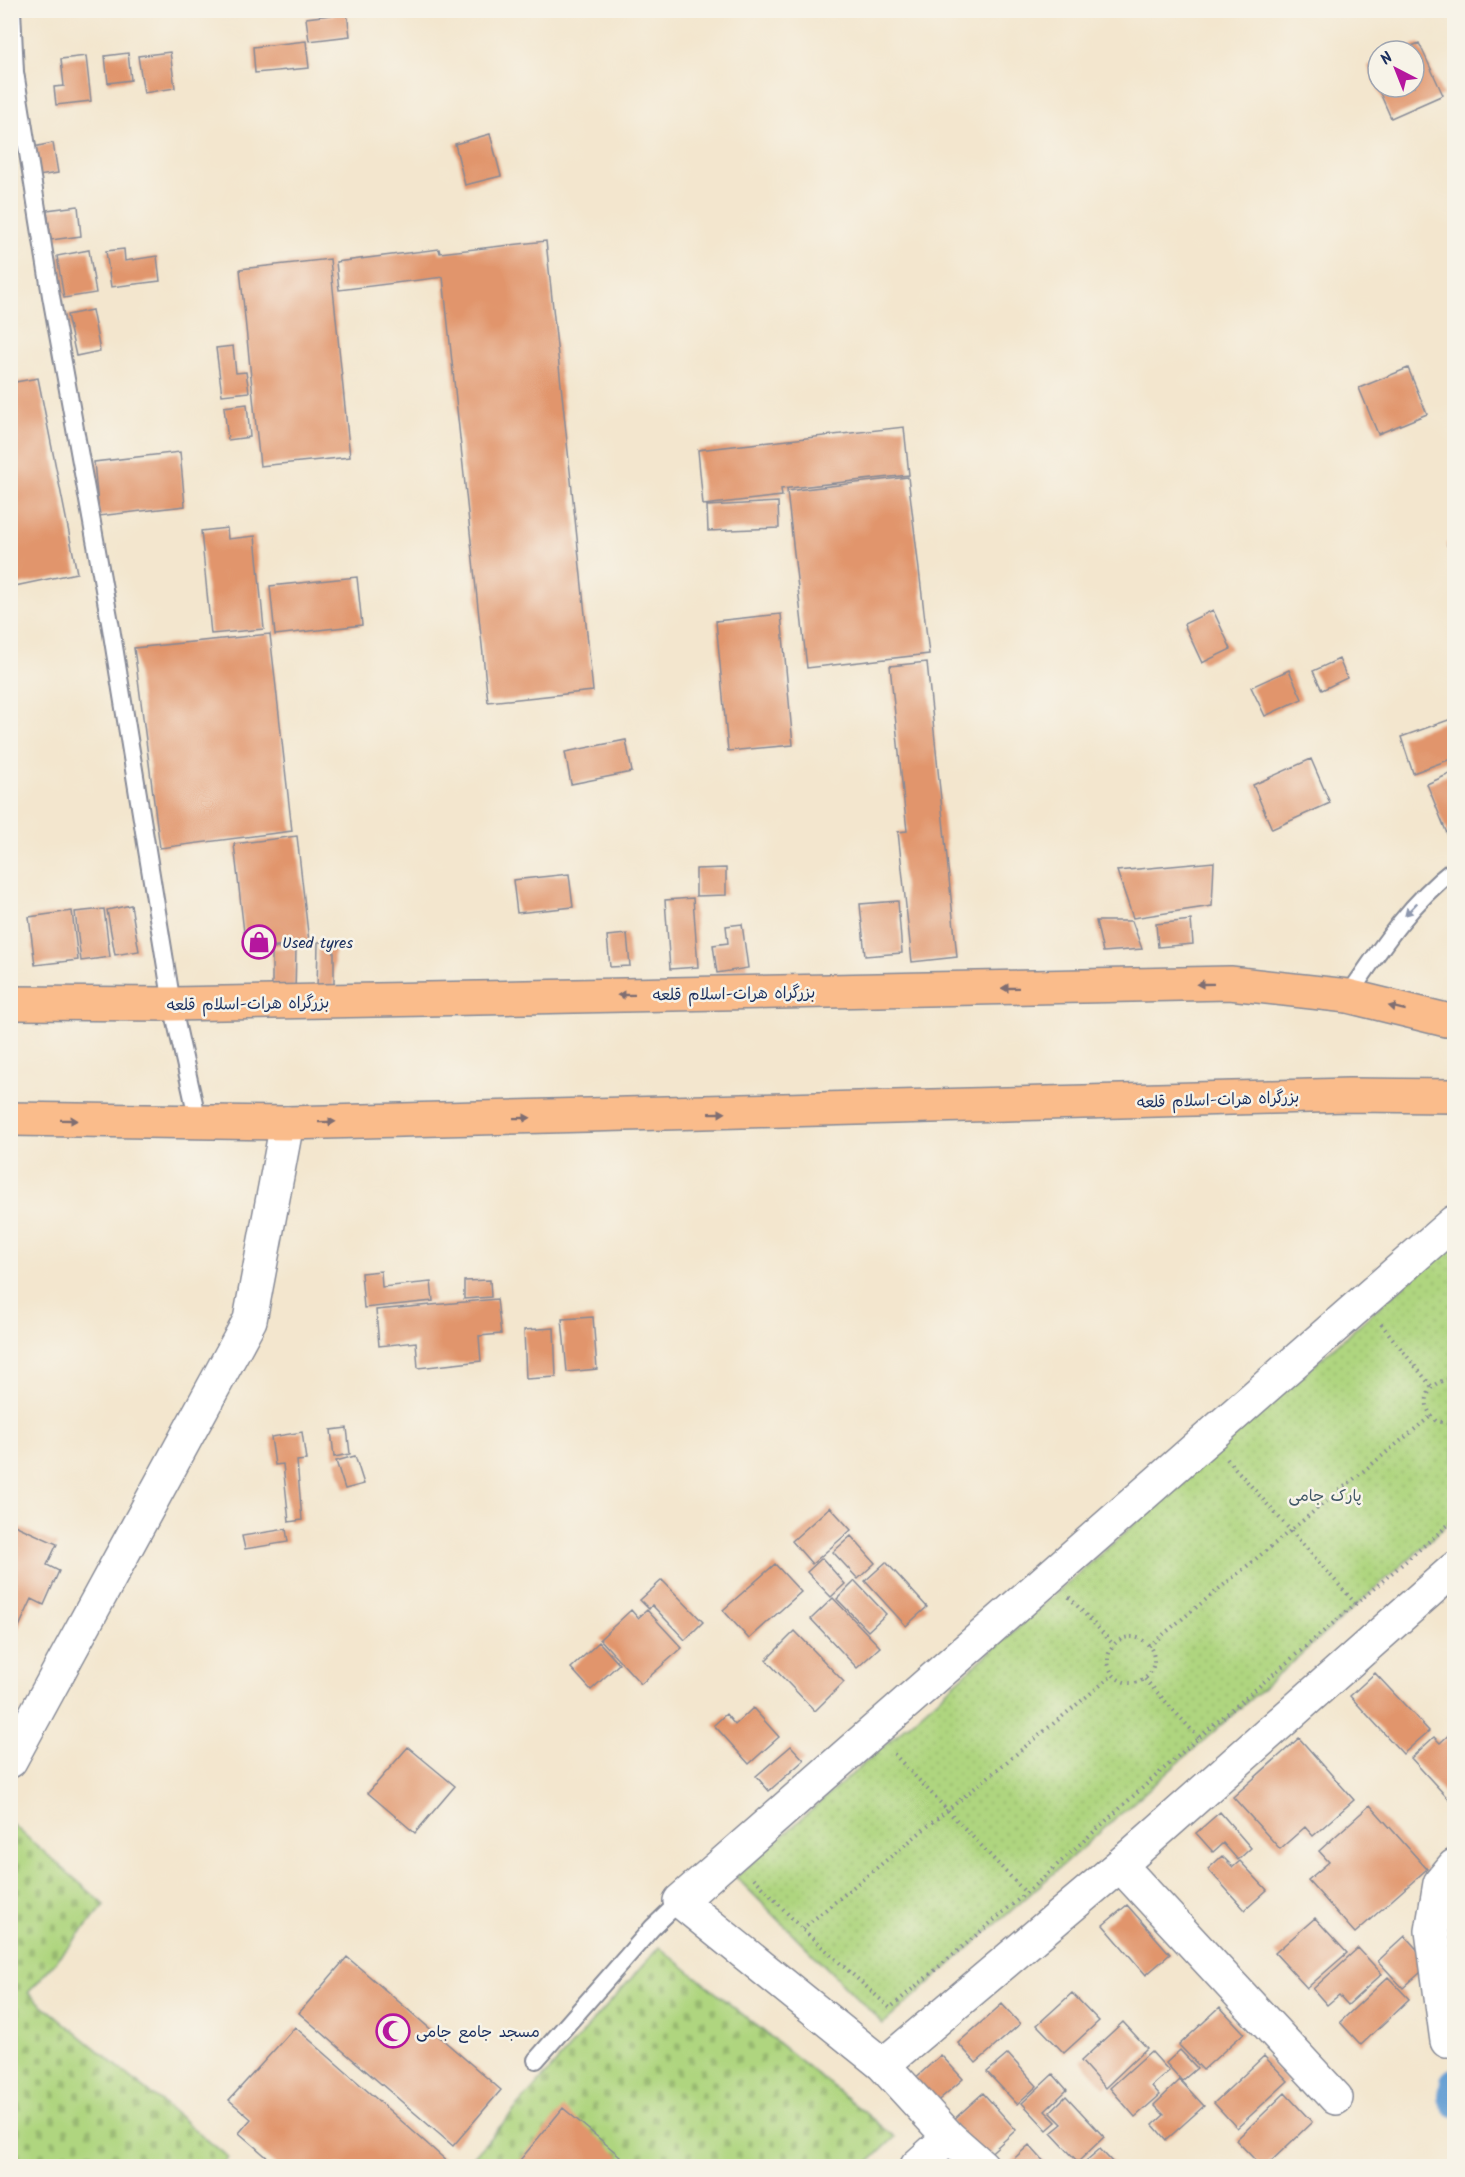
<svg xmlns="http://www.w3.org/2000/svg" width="1465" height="2177" font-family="Kalam,'Playpen Sans Arabic',sans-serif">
<defs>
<pattern id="cemetery-stones" width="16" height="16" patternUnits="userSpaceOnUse" patternTransform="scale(1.5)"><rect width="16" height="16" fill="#afd57f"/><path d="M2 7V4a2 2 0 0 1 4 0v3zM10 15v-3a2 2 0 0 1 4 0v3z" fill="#96b770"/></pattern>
<pattern id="park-dots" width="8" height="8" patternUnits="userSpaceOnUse" patternTransform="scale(1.5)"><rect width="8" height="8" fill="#afd57f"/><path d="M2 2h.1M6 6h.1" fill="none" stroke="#96b770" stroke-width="1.8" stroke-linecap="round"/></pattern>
</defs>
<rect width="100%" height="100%" fill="#f7f3e8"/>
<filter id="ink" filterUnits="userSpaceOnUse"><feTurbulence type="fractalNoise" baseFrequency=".0167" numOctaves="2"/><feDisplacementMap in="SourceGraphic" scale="12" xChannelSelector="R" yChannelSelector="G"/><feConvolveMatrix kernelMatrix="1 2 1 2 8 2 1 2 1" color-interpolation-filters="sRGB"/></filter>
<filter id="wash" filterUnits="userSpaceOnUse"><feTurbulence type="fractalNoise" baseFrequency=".008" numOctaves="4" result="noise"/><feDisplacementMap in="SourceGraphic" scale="24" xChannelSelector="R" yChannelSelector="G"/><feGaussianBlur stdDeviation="1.35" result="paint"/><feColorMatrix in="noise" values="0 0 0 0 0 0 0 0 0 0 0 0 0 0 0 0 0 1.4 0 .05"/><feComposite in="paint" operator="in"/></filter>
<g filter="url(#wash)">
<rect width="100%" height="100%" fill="#f3e6ce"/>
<path fill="url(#cemetery-stones)" stroke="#65826e" stroke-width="1.5" d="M 12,1824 L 105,1905 L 28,1993 L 228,2157 L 222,2166 L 11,2166 Z
M 659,1947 L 895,2137 L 865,2166 L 465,2166 Z"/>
<path fill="url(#park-dots)" stroke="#65826e" stroke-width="1.5" d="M 1454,1241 L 1454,1519 L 883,2024 L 736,1877 Z"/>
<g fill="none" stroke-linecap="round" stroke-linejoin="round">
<path stroke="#649ed3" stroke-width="28" d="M 1454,2082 L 1452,2096 L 1454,2103"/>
</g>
<g id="blocks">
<path fill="#e1956c" d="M 347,13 L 350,36 L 309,41 L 306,18 Z
M 306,41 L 309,68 L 255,73 L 253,47 Z
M 1419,43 L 1443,95 L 1391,118 L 1368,66 L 1378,61 L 1378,87 L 1414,87 L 1414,51 L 1400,51 Z
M 170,52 L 175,88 L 144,93 L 138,56 Z
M 128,53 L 131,80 L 108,83 L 105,56 Z
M 86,56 L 91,101 L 56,105 L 54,87 L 64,86 L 61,59 Z
M 490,134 L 501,176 L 465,185 L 455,144 Z
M 53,143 L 58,173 L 38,176 L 33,147 Z
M 78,206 L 81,236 L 51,240 L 47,210 Z
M 546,241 L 593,691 L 488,702 L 443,277 L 339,290 L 336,262 L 439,249 L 440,253 Z
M 124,249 L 125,261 L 157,256 L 160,281 L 111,287 L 106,251 Z
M 89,250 L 96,293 L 64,298 L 57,256 Z
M 330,259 L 350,457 L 260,466 L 240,269 Z
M 92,310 L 100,351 L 76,356 L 67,315 Z
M 233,346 L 236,373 L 246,372 L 249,392 L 222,395 L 216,348 Z
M 1408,368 L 1427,414 L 1378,434 L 1359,388 Z
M 38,378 L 77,573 L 10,587 L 10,383 Z
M 247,404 L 250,437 L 228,440 L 224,407 Z
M 904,427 L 909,475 L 781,489 L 782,496 L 703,505 L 698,450 Z
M 180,452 L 185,506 L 99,516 L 94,462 Z
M 908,477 L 929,654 L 807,668 L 787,491 Z
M 778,502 L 779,528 L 708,531 L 707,506 Z
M 1454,525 L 1454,555 L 1447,545 Z
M 227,528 L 228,539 L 255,536 L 264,629 L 211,634 L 201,531 Z
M 357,577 L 362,625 L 275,635 L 270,586 Z
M 1213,610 L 1231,649 L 1202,663 L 1184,624 Z
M 781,614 L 793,745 L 728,751 L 716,621 Z
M 270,634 L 292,831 L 160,848 L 134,648 Z
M 1339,659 L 1347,678 L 1322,690 L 1313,671 Z
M 927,662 L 957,957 L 912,962 L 898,832 L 907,831 L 890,666 Z
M 1289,670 L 1302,699 L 1265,716 L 1251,687 Z
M 1454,718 L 1454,758 L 1413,773 L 1401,737 Z
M 626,740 L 632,772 L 571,784 L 565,752 Z
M 1311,759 L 1330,803 L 1272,829 L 1253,785 Z
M 1454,772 L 1454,851 L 1427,784 Z
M 297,836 L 309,942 L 246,950 L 234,844 Z
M 1214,862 L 1212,906 L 1133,918 L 1117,871 Z
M 726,868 L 726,895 L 696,896 L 696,869 Z
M 569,874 L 573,907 L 517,913 L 513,880 Z
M 693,898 L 698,967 L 670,969 L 665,900 Z
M 898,901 L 902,953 L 865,956 L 860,904 Z
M 131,905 L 139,951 L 115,955 L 107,910 Z
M 104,909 L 110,957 L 81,961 L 75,912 Z
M 72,911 L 78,960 L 35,965 L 29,917 Z
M 1191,920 L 1193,944 L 1158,947 L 1156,924 Z
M 1096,921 L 1132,921 L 1142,949 L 1103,952 Z
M 742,924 L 748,968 L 717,973 L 713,945 L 728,943 L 726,926 Z
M 627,934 L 630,966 L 610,967 L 607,936 Z
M 318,942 L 334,942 L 334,990 L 317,990 Z
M 272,948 L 296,948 L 295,993 L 272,993 Z
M 381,1271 L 382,1287 L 431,1282 L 433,1301 L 364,1308 L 361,1273 Z
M 490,1280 L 491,1297 L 464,1299 L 464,1281 Z
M 497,1299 L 501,1334 L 479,1336 L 481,1361 L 418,1368 L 416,1342 L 379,1346 L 376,1310 Z
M 593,1317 L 597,1369 L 567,1372 L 562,1319 Z
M 554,1328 L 556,1377 L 526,1379 L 524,1330 Z
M 347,1428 L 350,1454 L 334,1457 L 331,1430 Z
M 302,1432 L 306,1460 L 297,1461 L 302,1520 L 289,1522 L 283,1464 L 275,1465 L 271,1437 Z
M 355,1456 L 364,1484 L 345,1489 L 336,1461 Z
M 830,1507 L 851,1530 L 812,1564 L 792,1541 Z
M 10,1523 L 57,1544 L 47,1565 L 59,1571 L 44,1605 L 32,1599 L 10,1646 Z
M 286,1529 L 288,1542 L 245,1549 L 242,1536 Z
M 851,1536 L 875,1563 L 858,1579 L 833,1552 Z
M 822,1558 L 845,1584 L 831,1597 L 807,1572 Z
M 886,1562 L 927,1607 L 906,1626 L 865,1581 Z
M 775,1564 L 801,1592 L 749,1639 L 723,1610 Z
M 662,1580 L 703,1622 L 685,1640 L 652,1605 L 649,1609 L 640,1600 Z
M 855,1581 L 886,1614 L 868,1631 L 837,1599 Z
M 833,1598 L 880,1647 L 857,1668 L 811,1619 Z
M 631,1610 L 638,1618 L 647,1610 L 682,1648 L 641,1684 L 600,1639 Z
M 795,1631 L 844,1682 L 815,1711 L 766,1660 Z
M 599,1642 L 619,1664 L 591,1690 L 571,1668 Z
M 1375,1673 L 1429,1731 L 1403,1754 L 1350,1696 Z
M 753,1708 L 779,1737 L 749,1764 L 714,1725 L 726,1714 L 735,1725 Z
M 1454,1730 L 1454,1805 L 1411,1758 L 1434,1737 L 1440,1743 Z
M 1299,1738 L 1354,1800 L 1313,1836 L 1305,1827 L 1280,1849 L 1233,1797 Z
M 791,1746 L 804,1760 L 769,1791 L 756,1776 Z
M 408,1747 L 455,1786 L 415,1833 L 368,1793 Z
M 1370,1805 L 1427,1869 L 1355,1933 L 1308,1880 L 1329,1862 L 1319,1851 Z
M 1220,1812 L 1251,1848 L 1238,1860 L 1223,1843 L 1213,1852 L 1196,1833 Z
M 1222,1856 L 1233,1867 L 1240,1861 L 1267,1890 L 1245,1910 L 1208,1869 Z
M 1127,1905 L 1170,1954 L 1146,1975 L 1103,1925 Z
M 1315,1918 L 1347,1953 L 1307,1988 L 1275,1953 Z
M 1405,1936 L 1430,1964 L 1403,1988 L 1378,1961 Z
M 1358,1948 L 1382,1974 L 1348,2005 L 1339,1995 L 1327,2005 L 1313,1989 Z
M 347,1957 L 501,2090 L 453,2146 L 299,2013 Z
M 1388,1977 L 1409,1999 L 1361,2045 L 1340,2022 Z
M 1072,1993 L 1099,2021 L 1064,2053 L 1037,2025 Z
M 1002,2004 L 1020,2024 L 976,2063 L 958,2043 Z
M 1220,2007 L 1244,2033 L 1203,2070 L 1179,2045 Z
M 1123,2022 L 1147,2048 L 1105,2088 L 1081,2061 Z
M 295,2027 L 449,2163 L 446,2166 L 277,2166 L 239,2133 L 251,2119 L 229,2100 Z
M 1180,2050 L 1197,2068 L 1182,2081 L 1166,2063 Z
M 1151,2051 L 1169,2071 L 1152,2086 L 1160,2095 L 1135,2117 L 1110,2088 Z
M 1008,2054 L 1037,2086 L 1017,2104 L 987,2072 Z
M 941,2055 L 963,2079 L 933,2105 L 912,2081 Z
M 1264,2056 L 1288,2081 L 1237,2128 L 1214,2103 Z
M 1053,2074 L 1067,2090 L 1045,2111 L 1056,2122 L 1047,2130 L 1022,2103 Z
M 1180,2080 L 1204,2106 L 1166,2140 L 1153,2125 L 1164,2115 L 1154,2105 Z
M 983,2093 L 1016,2130 L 984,2159 L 951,2122 Z
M 1285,2093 L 1312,2122 L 1266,2166 L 1261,2166 L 1236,2140 Z
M 1066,2096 L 1104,2137 L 1078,2162 L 1051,2133 L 1062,2124 L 1050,2112 Z
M 563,2108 L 620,2156 L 611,2166 L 516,2165 Z
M 1029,2145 L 1048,2166 L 1006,2166 Z
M 1100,2149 L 1116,2166 L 1080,2166 Z"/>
</g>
</g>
<g filter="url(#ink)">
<use href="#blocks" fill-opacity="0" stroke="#878a96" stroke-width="1.5"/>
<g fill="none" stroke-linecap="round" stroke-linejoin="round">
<g stroke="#878a96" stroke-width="20">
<path id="service" d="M 12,10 L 15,72 L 51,296 L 111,628 L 172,1004 L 198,1121
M 1348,996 C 1380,949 1409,904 1454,869
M 536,2060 L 652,1928 L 680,1901"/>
</g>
<g stroke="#878a96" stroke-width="36">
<path id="minor" d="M 10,1761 L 250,1320 L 287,1123
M 1120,1865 L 1336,2098
M 1447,2041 L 1432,1931 L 1440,1883 L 1454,1866
M 883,2065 L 1120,1865 L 1454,1569
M 949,2137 L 982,2166
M 917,2166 L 949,2137 L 883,2065 L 680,1901 L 1454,1222"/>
</g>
<g stroke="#878a96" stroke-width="36">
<path id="trunk" d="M 10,1003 L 172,1004 L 1230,983 L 1348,996 L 1446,1020 L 1454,1020
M 10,1119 L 287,1123 L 1349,1095 L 1454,1096"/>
</g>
<path stroke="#878a96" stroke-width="4" stroke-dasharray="1.5 4.5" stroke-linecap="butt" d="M 1381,1324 L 1432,1387
M 1454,1380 C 1429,1377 1417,1404 1436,1421 L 1454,1424
M 1227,1459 L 1356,1604
M 1069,1597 L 1114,1645
M1108 1660a23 23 0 1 1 46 0a23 23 0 1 1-46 0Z
M 1149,1646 L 1431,1416
M 1145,1679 L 1199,1738
M 894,1754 L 1026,1893
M 754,1878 L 802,1929 L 890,2008 L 1026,1893 L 1189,1746 L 1454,1520
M 802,1929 L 1113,1675"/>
<use href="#service" stroke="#fff" stroke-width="16"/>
<use href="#minor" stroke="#fff" stroke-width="33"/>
<use href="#trunk" stroke="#fabc8b" stroke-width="33"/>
</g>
<defs><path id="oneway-solid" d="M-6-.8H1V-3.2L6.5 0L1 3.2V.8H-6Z" transform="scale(1.5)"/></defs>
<use fill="#8d97ae" href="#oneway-solid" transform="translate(1411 909) rotate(134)"/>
<g fill="#7f6e72">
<use href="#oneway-solid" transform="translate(1205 984) rotate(179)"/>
<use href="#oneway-solid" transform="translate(1010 988) rotate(179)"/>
<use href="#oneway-solid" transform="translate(626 995) rotate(179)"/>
<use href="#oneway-solid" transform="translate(1397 1008) rotate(-166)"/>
<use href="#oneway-solid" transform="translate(717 1113) rotate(-1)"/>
<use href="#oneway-solid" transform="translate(522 1118) rotate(-1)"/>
<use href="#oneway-solid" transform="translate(69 1120) rotate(1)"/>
<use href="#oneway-solid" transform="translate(327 1122) rotate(-1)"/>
</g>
</g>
<defs>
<g id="shop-ring" transform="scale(1.725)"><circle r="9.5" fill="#f7f3e8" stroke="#b5179e" stroke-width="1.5"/><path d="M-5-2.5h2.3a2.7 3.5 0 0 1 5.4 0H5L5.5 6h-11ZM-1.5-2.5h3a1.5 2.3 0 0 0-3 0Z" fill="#b5179e"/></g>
<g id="mosque-ring" transform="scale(1.725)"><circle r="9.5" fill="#f7f3e8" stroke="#b5179e" stroke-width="1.5"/><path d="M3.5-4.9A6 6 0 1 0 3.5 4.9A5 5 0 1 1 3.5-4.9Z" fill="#b5179e"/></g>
</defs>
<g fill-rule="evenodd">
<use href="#shop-ring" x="259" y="942"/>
<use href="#mosque-ring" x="393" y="2031"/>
</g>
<g text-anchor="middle" stroke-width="5" stroke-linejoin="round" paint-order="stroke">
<g font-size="16" fill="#1b2f5e" stroke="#f7f3e8" text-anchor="start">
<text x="282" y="948">Used tyres</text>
<text x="416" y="2037">مسجد جامع جامی</text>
</g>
<g font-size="16" fill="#1b2f5e" stroke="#f7f3e8">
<text transform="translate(734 993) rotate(-1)" y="6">بزرگراه هرات-اسلام قلعه</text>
<text transform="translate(248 1003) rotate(-1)" y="6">بزرگراه هرات-اسلام قلعه</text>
<text transform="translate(1218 1099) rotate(-2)" y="6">بزرگراه هرات-اسلام قلعه</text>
</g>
<g font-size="16" fill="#405866" stroke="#f7f3e8">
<text x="1325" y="1501">پارک جامی</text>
</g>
</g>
<rect width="1465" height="2177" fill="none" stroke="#f7f3e8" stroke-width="36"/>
<g transform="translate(1396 69) rotate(318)"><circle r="28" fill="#f7f3e8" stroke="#9fa5b1" stroke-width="1.5"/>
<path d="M0-4.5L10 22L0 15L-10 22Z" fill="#b5179e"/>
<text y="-9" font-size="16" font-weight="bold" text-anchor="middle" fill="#1b2f5e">N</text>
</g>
</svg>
